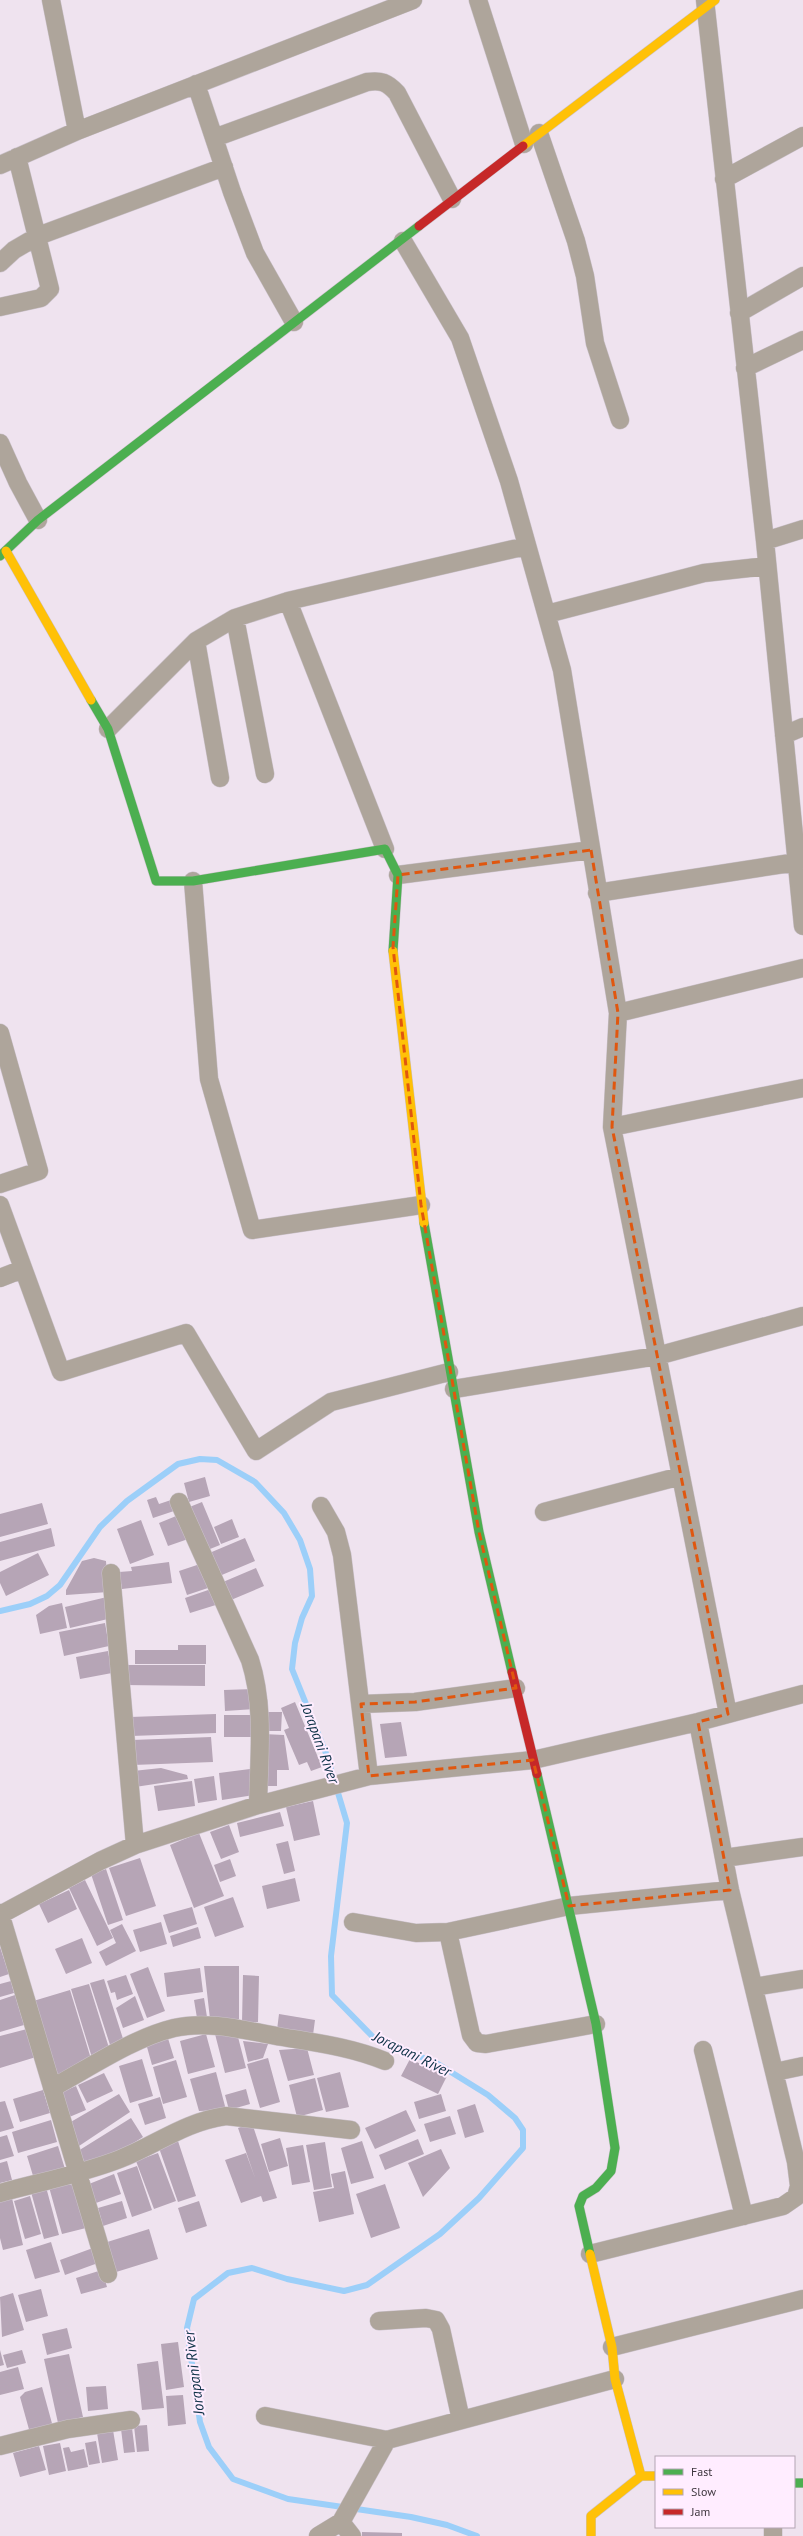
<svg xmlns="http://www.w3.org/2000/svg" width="803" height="2536" font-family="'PT Sans',sans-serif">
<rect width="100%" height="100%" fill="#efe3ef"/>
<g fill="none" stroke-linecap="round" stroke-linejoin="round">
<path stroke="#9ccff9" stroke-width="6" d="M 0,1611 L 30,1604 L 47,1596 L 60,1585 L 100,1527 L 127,1501 L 178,1464 L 200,1459 L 217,1460 L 255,1482 L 284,1513 L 300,1540 L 310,1569 L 312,1596 L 302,1618 L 295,1643 L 292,1669 L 327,1756 L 347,1823 L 331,1956 L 332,1995 L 373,2037 L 438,2064 L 488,2095 L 515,2118 L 523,2130 L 523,2148 L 479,2198 L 440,2234 L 367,2285 L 344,2291 L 287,2279 L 252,2268 L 228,2273 L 194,2299 L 187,2328 L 200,2422 L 209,2447 L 233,2479 L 288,2499 L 411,2517 L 447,2525 L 477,2536"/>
</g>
<path fill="#b6a5b6" d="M 205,1477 L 210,1496 L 189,1502 L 184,1483 Z
M 156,1497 L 159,1504 L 174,1499 L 177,1510 L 153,1518 L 147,1500 Z
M 202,1502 L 220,1545 L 205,1551 L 187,1508 Z
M 42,1503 L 48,1524 L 0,1537 L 0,1514 Z
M 181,1514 L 191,1538 L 168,1546 L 159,1523 Z
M 232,1519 L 239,1537 L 221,1544 L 214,1527 Z
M 141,1520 L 154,1555 L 130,1564 L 117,1529 Z
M 51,1528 L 55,1546 L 0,1561 L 0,1542 Z
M 245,1538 L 255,1561 L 217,1577 L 207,1554 Z
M 38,1553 L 49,1575 L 6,1596 L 0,1583 L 0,1572 Z
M 94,1558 L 106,1561 L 108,1592 L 66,1595 L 66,1590 L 82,1561 Z
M 169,1562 L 172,1583 L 122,1589 L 119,1572 L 132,1571 L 131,1567 Z
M 203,1563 L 211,1587 L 187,1595 L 179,1571 Z
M 256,1568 L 264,1586 L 231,1600 L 223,1582 Z
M 214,1588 L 219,1604 L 190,1613 L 185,1598 Z
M 107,1597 L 112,1618 L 70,1628 L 65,1607 Z
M 62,1603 L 67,1628 L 40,1634 L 36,1615 L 49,1606 Z
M 105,1623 L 109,1646 L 64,1656 L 59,1632 Z
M 178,1645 L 206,1645 L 206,1664 L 135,1664 L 135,1650 L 178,1650 Z
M 108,1651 L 112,1673 L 80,1679 L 76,1657 Z
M 124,1665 L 205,1665 L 205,1686 L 124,1685 Z
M 254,1689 L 255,1709 L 225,1711 L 224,1690 Z
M 295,1702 L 322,1767 L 311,1771 L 307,1762 L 299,1765 L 284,1730 L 289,1728 L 281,1708 Z
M 264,1712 L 282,1712 L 281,1731 L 264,1731 Z
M 216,1714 L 216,1733 L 131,1736 L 130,1717 Z
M 224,1715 L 254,1715 L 254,1737 L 224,1737 Z
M 401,1722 L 407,1756 L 385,1758 L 380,1724 Z
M 263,1734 L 284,1735 L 289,1770 L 277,1770 L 277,1786 L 263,1786 Z
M 211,1737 L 213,1762 L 133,1765 L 132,1740 Z
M 161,1768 L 187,1775 L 188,1779 L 135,1787 L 133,1771 Z
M 250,1769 L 254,1795 L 222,1800 L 219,1773 Z
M 214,1776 L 217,1800 L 198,1803 L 194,1779 Z
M 192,1781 L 195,1806 L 158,1811 L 154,1786 Z
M 313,1801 L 320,1835 L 294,1841 L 286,1807 Z
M 280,1812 L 284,1826 L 240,1837 L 237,1823 Z
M 229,1825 L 239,1852 L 221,1859 L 210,1832 Z
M 199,1833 L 224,1896 L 194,1908 L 170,1845 Z
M 288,1841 L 295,1871 L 284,1874 L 276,1844 Z
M 140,1858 L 156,1906 L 126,1916 L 109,1868 Z
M 230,1859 L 236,1876 L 220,1882 L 214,1865 Z
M 106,1869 L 123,1920 L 108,1925 L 91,1874 Z
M 295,1878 L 300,1901 L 267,1909 L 262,1886 Z
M 85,1880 L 113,1938 L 97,1946 L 69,1888 Z
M 69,1890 L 77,1909 L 48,1923 L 39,1904 Z
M 233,1897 L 244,1927 L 215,1937 L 204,1907 Z
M 192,1907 L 197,1924 L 169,1933 L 163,1915 Z
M 161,1922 L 167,1944 L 140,1952 L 133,1930 Z
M 122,1924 L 136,1951 L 106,1966 L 99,1952 L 116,1943 L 110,1930 Z
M 198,1927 L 201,1938 L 173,1947 L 170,1936 Z
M 82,1938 L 92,1963 L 66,1974 L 55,1949 Z
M 0,1947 L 9,1974 L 0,1977 Z
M 204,1966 L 239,1966 L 239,2019 L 210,2019 Z
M 148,1967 L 165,2011 L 147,2018 L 130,1974 Z
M 200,1968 L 203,1992 L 167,1997 L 164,1973 Z
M 126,1975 L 133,1994 L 117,2000 L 115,1992 L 111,1993 L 107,1981 Z
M 243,1975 L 259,1976 L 258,2022 L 242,2022 Z
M 104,1979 L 125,2045 L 112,2051 L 90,1983 Z
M 11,1981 L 14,1993 L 0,1997 L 0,1984 Z
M 89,1984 L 110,2051 L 93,2061 L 71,1989 Z
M 70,1990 L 92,2062 L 54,2079 L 30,2002 Z
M 15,1995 L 24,2025 L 0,2032 L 0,2000 Z
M 135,1996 L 144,2020 L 123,2028 L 116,2008 Z
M 204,1998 L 207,2017 L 197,2018 L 194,2000 Z
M 279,2014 L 315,2020 L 313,2035 L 277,2030 Z
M 27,2029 L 36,2057 L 0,2068 L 0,2036 Z
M 206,2034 L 215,2067 L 188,2074 L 180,2041 Z
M 215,2034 L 238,2037 L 246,2068 L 225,2073 Z
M 167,2035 L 174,2058 L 152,2065 L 147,2047 Z
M 243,2041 L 268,2044 L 263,2058 L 248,2062 Z
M 307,2048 L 314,2075 L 288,2081 L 279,2050 Z
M 268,2058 L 280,2102 L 260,2108 L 247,2064 Z
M 142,2059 L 153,2096 L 130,2103 L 119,2066 Z
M 410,2059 L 447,2076 L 438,2094 L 401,2076 Z
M 176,2060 L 187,2097 L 163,2104 L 153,2067 Z
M 216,2072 L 226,2110 L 199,2111 L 190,2079 Z
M 340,2072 L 349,2107 L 326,2112 L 317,2078 Z
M 104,2073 L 113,2091 L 87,2103 L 78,2085 Z
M 315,2078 L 323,2110 L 297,2117 L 289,2085 Z
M 76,2086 L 86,2110 L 67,2118 L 57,2094 Z
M 246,2089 L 250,2104 L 229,2110 L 225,2095 Z
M 43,2090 L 50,2113 L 20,2122 L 13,2099 Z
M 119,2094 L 130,2112 L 76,2148 L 69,2123 Z
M 441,2094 L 446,2111 L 419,2119 L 414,2102 Z
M 160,2097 L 166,2118 L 145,2125 L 138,2104 Z
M 5,2101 L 14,2128 L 0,2132 L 0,2102 Z
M 475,2104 L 484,2132 L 465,2138 L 457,2110 Z
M 406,2110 L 416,2131 L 375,2149 L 365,2128 Z
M 450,2116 L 456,2134 L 430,2142 L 424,2124 Z
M 131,2118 L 143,2137 L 105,2161 L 86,2164 L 78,2151 Z
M 51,2120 L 57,2142 L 18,2153 L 12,2132 Z
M 252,2123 L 277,2198 L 263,2202 L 261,2196 L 241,2203 L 225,2160 L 246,2153 L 255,2178 L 238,2128 Z
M 7,2135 L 14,2156 L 0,2160 L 0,2137 Z
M 280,2138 L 288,2166 L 269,2172 L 261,2144 Z
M 418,2139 L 424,2154 L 385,2170 L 379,2155 Z
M 178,2141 L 196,2196 L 178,2202 L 159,2148 Z
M 362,2141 L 374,2178 L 351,2184 L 341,2148 Z
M 325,2142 L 332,2187 L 314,2190 L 306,2145 Z
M 303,2145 L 310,2182 L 292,2185 L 286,2148 Z
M 58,2146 L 65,2169 L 34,2179 L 27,2156 Z
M 441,2149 L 450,2168 L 423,2197 L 408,2163 Z
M 158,2153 L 176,2201 L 154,2209 L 136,2161 Z
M 7,2161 L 12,2180 L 0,2183 L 0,2163 Z
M 137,2166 L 152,2210 L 132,2217 L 117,2173 Z
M 345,2171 L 354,2214 L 319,2222 L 313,2192 L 334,2188 L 331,2174 Z
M 114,2174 L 121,2194 L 96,2203 L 89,2184 Z
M 72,2181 L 86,2228 L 62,2234 L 49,2187 Z
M 385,2184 L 400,2228 L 371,2238 L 356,2194 Z
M 46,2187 L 59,2235 L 44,2239 L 31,2192 Z
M 11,2194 L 23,2245 L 3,2250 L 0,2238 L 0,2197 Z
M 30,2196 L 41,2234 L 25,2239 L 14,2201 Z
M 122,2201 L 127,2218 L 103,2226 L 98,2208 Z
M 199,2201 L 207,2226 L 186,2233 L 178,2208 Z
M 149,2229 L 158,2259 L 113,2273 L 104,2243 Z
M 51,2242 L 60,2272 L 35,2279 L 26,2250 Z
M 93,2248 L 98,2263 L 65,2275 L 60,2260 Z
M 102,2270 L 107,2287 L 81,2294 L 76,2278 Z
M 41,2289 L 48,2316 L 26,2322 L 18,2295 Z
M 13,2293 L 24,2330 L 2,2337 L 0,2297 Z
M 67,2328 L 72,2348 L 47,2355 L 42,2334 Z
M 178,2342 L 184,2387 L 166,2390 L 161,2344 Z
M 0,2350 L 4,2365 L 0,2366 Z
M 22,2350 L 26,2363 L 7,2368 L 3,2355 Z
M 69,2354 L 83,2417 L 58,2423 L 44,2359 Z
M 158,2361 L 164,2408 L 142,2410 L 137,2364 Z
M 18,2367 L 24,2389 L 0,2395 L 0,2372 Z
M 106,2386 L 108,2409 L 88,2411 L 86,2387 Z
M 42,2387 L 53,2427 L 30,2433 L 20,2397 L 25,2392 Z
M 183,2395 L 186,2424 L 168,2426 L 166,2396 Z
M 147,2425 L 149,2451 L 137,2452 L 134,2426 Z
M 132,2428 L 135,2452 L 124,2453 L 121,2429 Z
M 113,2430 L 118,2460 L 102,2463 L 97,2433 Z
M 96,2441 L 100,2463 L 89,2465 L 85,2443 Z
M 60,2443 L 66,2471 L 49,2475 L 43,2446 Z
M 39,2446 L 46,2470 L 20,2477 L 13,2453 Z
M 69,2447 L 71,2452 L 84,2449 L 88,2467 L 68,2471 L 63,2448 Z
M 362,2532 L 402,2533 L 402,2536 L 362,2536 Z"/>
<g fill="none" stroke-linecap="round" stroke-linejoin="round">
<g stroke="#cbc2cb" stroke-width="19">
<path id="street" d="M 51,0 L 77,131
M 478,0 L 524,144
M 705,0 L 765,541 L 803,926
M 196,84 L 232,192 L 255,253 L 294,322
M 539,133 L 576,241 L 585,276 L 595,343 L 620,420
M 214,138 L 367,82 C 381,80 387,82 397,93 L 452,199
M 0,165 L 77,131 L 413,0
M 724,179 L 803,136
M 403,241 L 460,338 L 509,481 L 562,670 L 618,1013 L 612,1127 L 728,1714
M 0,263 L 14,250 L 38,236 L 224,167
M 0,307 L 41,298 L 50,289 L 17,157
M 739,313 L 803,276
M 745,368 L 803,340
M 0,443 L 18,483 L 38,520
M 765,541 L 803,529
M 288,601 L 385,849
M 547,614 L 704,573 L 767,566
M 235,618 L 265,774
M 196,641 L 220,778
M 108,729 L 196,641 L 235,618 L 288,601 L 526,546
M 784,735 L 803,727
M 398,875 L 591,850
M 193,881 L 209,1079 L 252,1230 L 421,1205
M 597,893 L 797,862
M 618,1013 L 803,968
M 0,1033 L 39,1171 L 0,1184
M 612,1127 L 803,1088
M 0,1205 L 61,1372 L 186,1333 L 256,1451 L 331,1402 L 449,1372
M 0,1278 L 23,1269
M 454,1389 L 657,1356 L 803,1316
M 179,1502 L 250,1660 C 265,1707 259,1756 258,1805
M 321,1506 L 336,1532 L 342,1555 L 369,1776
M 544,1512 L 681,1476
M 111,1573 L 135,1845
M 361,1704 L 415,1702 L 516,1688
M 724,1858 L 803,1847
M 0,1913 L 108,2274
M 0,1915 L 100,1861 L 135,1845 L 258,1805 L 369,1776 L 533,1760 L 698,1722 L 803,1694
M 353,1922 L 416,1933 L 448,1932 L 569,1906 L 730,1890
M 448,1932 L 471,2035 L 477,2043 L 486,2044 L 596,2024
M 754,1987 L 803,1979
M 703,2050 L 744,2216
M 775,2072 L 803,2066
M 52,2088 C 89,2068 133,2038 174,2028 C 209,2020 247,2031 282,2037 C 317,2043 351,2047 385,2061
M 0,2193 C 40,2182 82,2174 120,2159 C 158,2144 184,2122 226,2116 L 351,2130
M 590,2254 L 783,2206 L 796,2197 L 799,2186 L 796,2162 L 730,1890 L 698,1722
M 379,2321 L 426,2318 L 436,2320 L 441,2329 L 461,2420
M 612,2347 L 803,2299
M 265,2416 L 387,2440
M 0,2446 L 68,2429 L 131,2420
M 341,2522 L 352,2536
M 773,2527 L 773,2536
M 318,2536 L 341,2522 L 387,2440 L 615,2379"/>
</g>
<g stroke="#cbc2cb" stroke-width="10">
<path id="fast" d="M 0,556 L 38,520 L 419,226
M 91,700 L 108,729 L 156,881 L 193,881 L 385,849 L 398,875 L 393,951
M 424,1223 L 479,1532 L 512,1672
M 537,1774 L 596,2024 L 615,2148 L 611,2171 L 596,2188 L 583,2196 L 579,2206 L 590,2254
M 794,2483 L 803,2483"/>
</g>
<g stroke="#cbc2cb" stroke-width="10">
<path id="slow" d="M 523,146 L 715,0
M 6,551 L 91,700
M 393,951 L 424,1223
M 590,2254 L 612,2347 L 615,2379 L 641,2476
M 591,2536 L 591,2516 L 641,2476 L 655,2476"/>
</g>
<g stroke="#cbc2cb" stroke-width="10">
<path id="jam" d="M 419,226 L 523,146
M 512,1672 L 537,1774"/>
</g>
<use href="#street" stroke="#aea59b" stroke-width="18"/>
<use href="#fast" stroke="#4caf50" stroke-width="9"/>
<use href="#slow" stroke="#ffc107" stroke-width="9"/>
<use href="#jam" stroke="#c62828" stroke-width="9"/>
</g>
<path fill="none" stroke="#e0570f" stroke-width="3" stroke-dasharray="8 5" stroke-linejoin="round" d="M 591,850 L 618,1013 L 612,1127 L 728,1714 L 698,1722 L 730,1890 L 569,1906 L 533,1760 L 369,1776 L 361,1704 L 415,1702 L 516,1688 L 479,1532 L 421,1205 L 393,947 L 398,875 Z"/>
<g text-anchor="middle" stroke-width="4" stroke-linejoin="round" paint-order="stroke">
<g font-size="15" font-style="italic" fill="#0d3146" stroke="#ffedff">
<text transform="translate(320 1743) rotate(70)" y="5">Jorapani River</text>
<text transform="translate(412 2054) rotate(26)" y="5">Jorapani River</text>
<text transform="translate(194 2373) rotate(-97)" y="5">Jorapani River</text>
</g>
</g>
<rect x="655" y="2456" width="140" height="72" fill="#ffedff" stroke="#b3a5b3"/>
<rect x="663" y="2469" width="20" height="6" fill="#4caf50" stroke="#b3a5b3"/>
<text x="691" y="2476" font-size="12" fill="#403840">Fast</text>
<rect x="663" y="2489" width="20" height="6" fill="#ffc107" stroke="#b3a5b3"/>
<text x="691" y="2496" font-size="12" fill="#403840">Slow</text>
<rect x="663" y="2509" width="20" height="6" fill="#c62828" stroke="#b3a5b3"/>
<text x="691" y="2516" font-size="12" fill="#403840">Jam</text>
</svg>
